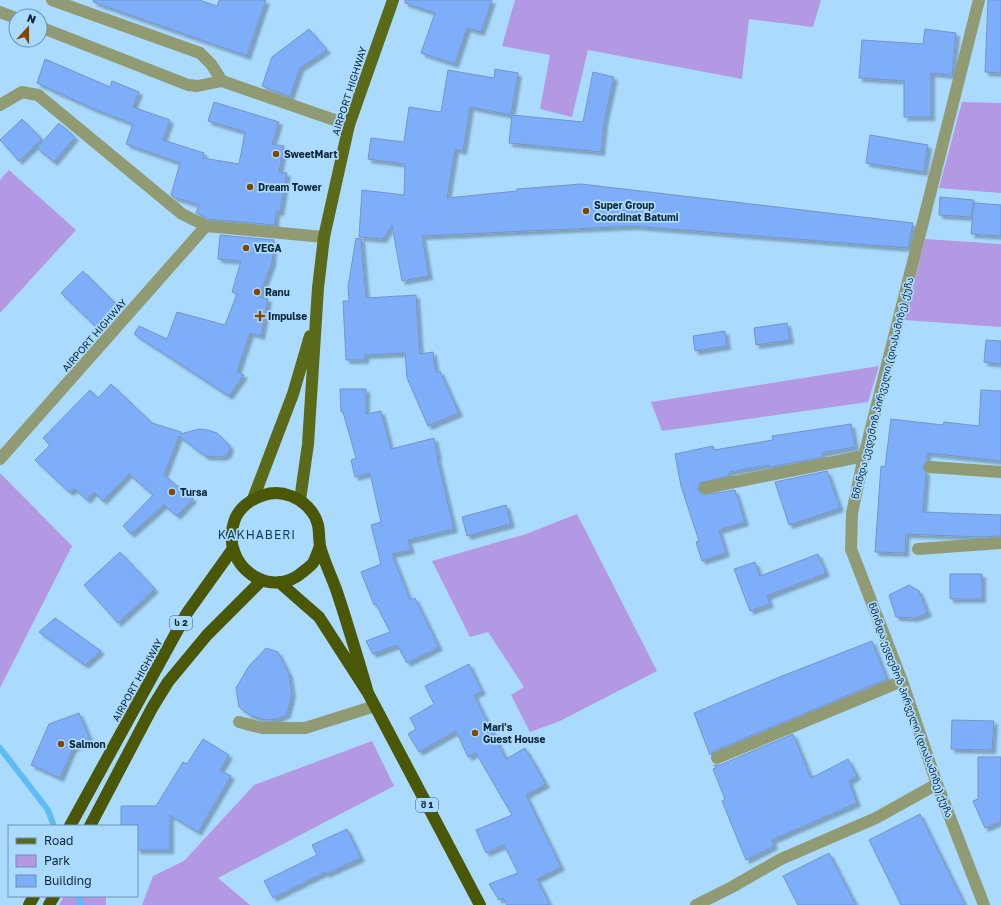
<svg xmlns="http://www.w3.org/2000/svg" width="1001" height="905" font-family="'Golos Text','Noto Sans Georgian',sans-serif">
<defs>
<filter id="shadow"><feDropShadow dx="3.5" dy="3.5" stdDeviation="1" flood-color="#0004"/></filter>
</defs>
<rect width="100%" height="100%" fill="#aadafd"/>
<path fill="#b398e4" d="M 515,0 L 821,0 L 813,27 L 749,19 L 742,79 L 588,50 L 572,117 L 540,109 L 550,55 L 502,46 Z
M 962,102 L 1001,103 L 1001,193 L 939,188 Z
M 9,170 L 76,230 L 0,313 L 0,180 Z
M 925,239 L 1001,244 L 1001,327 L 905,320 Z
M 879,366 L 868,402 L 662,431 L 651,402 Z
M 0,473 L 72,546 L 0,688 Z
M 577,514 L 657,671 L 560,721 L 530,732 L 511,695 L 524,687 L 488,632 L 470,637 L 432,561 L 526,534 Z
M 372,741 L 394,786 L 218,878 L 250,905 L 142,905 L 153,876 L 184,861 L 254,785 Z
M 64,896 L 106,896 L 106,905 L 59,905 Z"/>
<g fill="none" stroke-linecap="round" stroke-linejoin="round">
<path stroke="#5fbbf8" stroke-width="6" d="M 0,748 L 48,810 L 54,826
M 78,896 L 81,905"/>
</g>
<path fill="#7eadfa" stroke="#7494c9" filter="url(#shadow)" d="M 94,0 L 199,0 L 217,6 L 219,0 L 266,0 L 247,56 L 93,2 Z
M 405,0 L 492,0 L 481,32 L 467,28 L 455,64 L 421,53 L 435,13 L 405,3 Z
M 988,0 L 1001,0 L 1001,73 L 985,72 Z
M 309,29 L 327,50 L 300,68 L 290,97 L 262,86 L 272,57 Z
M 925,29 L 956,33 L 952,75 L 931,73 L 931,117 L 904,117 L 904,81 L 859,78 L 862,40 L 923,44 Z
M 45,59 L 110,87 L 112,81 L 139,92 L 133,107 L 170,120 L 163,140 L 204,153 L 203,158 L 239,164 L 245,132 L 208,121 L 214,102 L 279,122 L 272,144 L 284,146 L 279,172 L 287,173 L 280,212 L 276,212 L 275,225 L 208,219 L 196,213 L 199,205 L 173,197 L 171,195 L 180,163 L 126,144 L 133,124 L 94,109 L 37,83 Z
M 495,69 L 518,73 L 511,115 L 470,107 L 463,151 L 455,149 L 447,198 L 517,191 L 517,189 L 581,184 L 913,223 L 908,248 L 633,226 L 422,236 L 429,276 L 402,281 L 392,225 L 383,239 L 359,237 L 362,190 L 404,195 L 405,164 L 368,159 L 371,138 L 404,142 L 409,107 L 441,112 L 448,70 L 494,78 Z
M 593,72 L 614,77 L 604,122 L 601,152 L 509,143 L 512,115 L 583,122 Z
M 22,119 L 42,139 L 19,161 L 0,140 Z
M 59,123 L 75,137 L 54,162 L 37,148 Z
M 870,135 L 928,145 L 924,172 L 866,163 Z
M 940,197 L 974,200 L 971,217 L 939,215 Z
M 974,203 L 1001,205 L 1001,236 L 971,234 Z
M 220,235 L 274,240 L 272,263 L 259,297 L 268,299 L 261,336 L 250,333 L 237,372 L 244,375 L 229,396 L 134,334 L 139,326 L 167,339 L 177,312 L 225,325 L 237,294 L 232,292 L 241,261 L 218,259 Z
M 356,238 L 361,239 L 366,298 L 416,295 L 420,354 L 433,352 L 436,373 L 440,371 L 459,413 L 428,426 L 407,378 L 405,353 L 365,355 L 365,360 L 346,360 L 343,301 L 349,301 L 348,287 Z
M 83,271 L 118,306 L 97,328 L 61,293 Z
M 787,323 L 790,340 L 756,345 L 754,328 Z
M 725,331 L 727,346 L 695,351 L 693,336 Z
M 986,340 L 1001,341 L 1001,364 L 984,362 Z
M 111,384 L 152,423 L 181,432 L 180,434 L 199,429 L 208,430 L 217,433 L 230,446 L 228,454 L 222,457 L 205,456 L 179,436 L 164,475 L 193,499 L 177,516 L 164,505 L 131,534 L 123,526 L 153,495 L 129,474 L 103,501 L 94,492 L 87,500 L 75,489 L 69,492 L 35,460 L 50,445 L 43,438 L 90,390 L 98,398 Z
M 340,389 L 366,389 L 366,414 L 381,411 L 391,449 L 434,438 L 438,456 L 437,457 L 454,529 L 408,540 L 411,550 L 392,554 L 410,600 L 415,598 L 439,647 L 407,663 L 397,645 L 373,654 L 366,641 L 390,632 L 376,604 L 374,605 L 361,572 L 381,564 L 371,525 L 381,522 L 370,473 L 355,477 L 351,460 L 356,458 L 343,412 L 341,412 Z
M 981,390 L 1001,391 L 1001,461 L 927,453 L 927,460 L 923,467 L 926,473 L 923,512 L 1001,515 L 1001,536 L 981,537 L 906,534 L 905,553 L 875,552 L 881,466 L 885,467 L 891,419 L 943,425 L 944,422 L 979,426 Z
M 851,424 L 855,447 L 821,453 L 823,457 L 770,467 L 769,465 L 729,472 L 730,475 L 700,483 L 698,490 L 703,495 L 735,490 L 745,522 L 719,530 L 726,553 L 702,561 L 696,542 L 699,541 L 681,486 L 675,454 L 713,446 L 714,450 L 773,440 L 772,436 Z
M 827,471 L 840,508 L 789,525 L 775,482 Z
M 506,505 L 511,524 L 467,536 L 462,517 Z
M 120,552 L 155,589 L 118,623 L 84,585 Z
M 818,554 L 826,573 L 767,596 L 770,604 L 750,611 L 734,569 L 755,562 L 760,576 Z
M 950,574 L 982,574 L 982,599 L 950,599 Z
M 909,585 L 919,591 L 928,613 L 915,618 L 896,617 L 889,595 Z
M 55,618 L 101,651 L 85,665 L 39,632 Z
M 872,641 L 887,679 L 714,751 L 710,755 L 694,713 L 782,676 Z
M 266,648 L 278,652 L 289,674 L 292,694 L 287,714 L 277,719 L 265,720 L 250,715 L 239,707 L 236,688 L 249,666 Z
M 469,664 L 482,691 L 474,695 L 506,759 L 525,748 L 546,784 L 526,795 L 561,867 L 537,879 L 550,905 L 507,905 L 503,898 L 499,900 L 489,884 L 518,873 L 504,845 L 486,853 L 476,830 L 512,815 L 476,753 L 468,757 L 456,731 L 419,752 L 408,734 L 416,729 L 410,718 L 434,704 L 425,686 Z
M 79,713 L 90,739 L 73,748 L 60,778 L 31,765 L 49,724 Z
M 952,720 L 994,721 L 992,750 L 951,749 Z
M 793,734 L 811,778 L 848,759 L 857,776 L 849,781 L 857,803 L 772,840 L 774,846 L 746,860 L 722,801 L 725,799 L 713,769 L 716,768 L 714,765 L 720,765 Z
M 203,739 L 229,755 L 220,770 L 231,776 L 198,832 L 170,815 L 170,850 L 137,850 L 137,826 L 121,826 L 121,806 L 156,806 L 183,762 L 187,764 Z
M 978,757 L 1001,757 L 1001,821 L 985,828 L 973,801 L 978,799 Z
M 920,814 L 965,905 L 901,905 L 869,840 Z
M 347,829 L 361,858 L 326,874 L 325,872 L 273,898 L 264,881 L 317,855 L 312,845 Z
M 829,853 L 856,905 L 798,905 L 783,876 Z"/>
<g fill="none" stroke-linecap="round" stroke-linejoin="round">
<path stroke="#909b74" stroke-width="12" d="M 52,0 L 200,53 L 211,64 L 222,81
M 979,0 L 864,456 L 852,513 L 851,549 L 902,681 L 937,784 L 984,905
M 0,12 L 16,18
M 40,27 L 188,85 L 198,86 L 222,81 L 349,125
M 0,105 L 22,92 L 38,95 L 182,214 L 206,226 L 324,237
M 0,459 L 206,226
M 930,467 L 1001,472
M 705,488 L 864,456
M 918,549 L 1001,543
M 239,722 L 262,728 L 305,728 L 375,706
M 717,758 L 902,681
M 696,905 L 732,887 L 781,859 L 876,818 L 937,784"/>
<path stroke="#5a6a19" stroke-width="12" d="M 253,499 L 293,394 L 310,336
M 300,500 L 308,444 L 318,288 L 324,237 L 349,125 L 393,0"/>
<path stroke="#495706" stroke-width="12" d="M 320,546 C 318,551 316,558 313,563 C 311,566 307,568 304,571 C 270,602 220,565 234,522 C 238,508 251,499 264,495 C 282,489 302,498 312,512 C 321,524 318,534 320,546 C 324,562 332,577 337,592 C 348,625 358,659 368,693
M 279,582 L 319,617 L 368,693 L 480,905
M 70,826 L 187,613 L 232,550
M 90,826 L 152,708 L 168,682 L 207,635 L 262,580
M 29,905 L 34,896
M 49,905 L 54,896"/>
</g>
<g fill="#814600" stroke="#aadafd" stroke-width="1.5">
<circle cx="276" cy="154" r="4"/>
<circle cx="250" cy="187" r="4"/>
<circle cx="586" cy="211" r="4"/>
<circle cx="246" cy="248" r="4"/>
<circle cx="257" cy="292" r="4"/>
<path d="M258 310h4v4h4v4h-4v4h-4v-4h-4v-4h4z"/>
<circle cx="172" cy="492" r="4"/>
<circle cx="475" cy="733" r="4"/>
<circle cx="61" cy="744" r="4"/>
</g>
<g text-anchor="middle" stroke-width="3.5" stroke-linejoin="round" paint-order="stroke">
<g fill="#aadafd" stroke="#3d5c72" stroke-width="1">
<rect x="170" y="616" width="22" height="14" rx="3"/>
<rect x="416" y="798" width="22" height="14" rx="3"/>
</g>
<g font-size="9" font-weight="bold" fill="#0e2637">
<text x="181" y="626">ს 2</text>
<text x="427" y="808">შ 1</text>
</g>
<g font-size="10" fill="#0e2637" stroke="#aadafd">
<text transform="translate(349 91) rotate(-72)" y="4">AIRPORT HIGHWAY</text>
<text transform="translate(94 335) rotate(-49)" y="4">AIRPORT HIGHWAY</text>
<text transform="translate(882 388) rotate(-76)" y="4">წმინდა ევდემოზ პირველი (დიასამიზე) ქუჩა</text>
<text transform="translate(137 680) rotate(-61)" y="4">AIRPORT HIGHWAY</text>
<text transform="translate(911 710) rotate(70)" y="4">წმინდა ევდემოზ პირველი (დიასამიზე) ქუჩა</text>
</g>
<g font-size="10" font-weight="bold" fill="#0e2637" stroke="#aadafd" text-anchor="start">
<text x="284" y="158">SweetMart</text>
<text x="258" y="191">Dream Tower</text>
<text x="594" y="209">Super Group<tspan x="594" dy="12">Coordinat Batumi</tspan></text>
<text x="254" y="252">VEGA</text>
<text x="265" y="296">Ranu</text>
<text x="268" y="320">Impulse</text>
<text x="180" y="496">Tursa</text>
<text x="483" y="731">Mari's<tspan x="483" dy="12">Guest House</tspan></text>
<text x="69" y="748">Salmon</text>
</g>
<g font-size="12" letter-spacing="1" fill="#103f5b" stroke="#aadafd">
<text x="257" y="539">KAKHABERI</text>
</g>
</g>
<rect x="8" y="825" width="130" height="72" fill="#aadafd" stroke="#6c92ae"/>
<rect x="16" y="838" width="20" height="6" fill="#5a6a19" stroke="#6c92ae"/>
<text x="44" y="845" font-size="12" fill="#0e2637">Road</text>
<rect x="16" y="855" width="20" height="12" fill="#b398e4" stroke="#6c92ae"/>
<text x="44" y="865" font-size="12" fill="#0e2637">Park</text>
<rect x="16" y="875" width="20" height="12" fill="#7eadfa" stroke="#6c92ae"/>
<text x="44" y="885" font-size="12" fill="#0e2637">Building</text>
<g transform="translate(28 28) rotate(21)"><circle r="19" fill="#aadafd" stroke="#6c92ae"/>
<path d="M0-3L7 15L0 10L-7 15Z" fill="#814600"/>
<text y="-6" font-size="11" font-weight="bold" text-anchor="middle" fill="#0e2637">N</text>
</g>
</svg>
